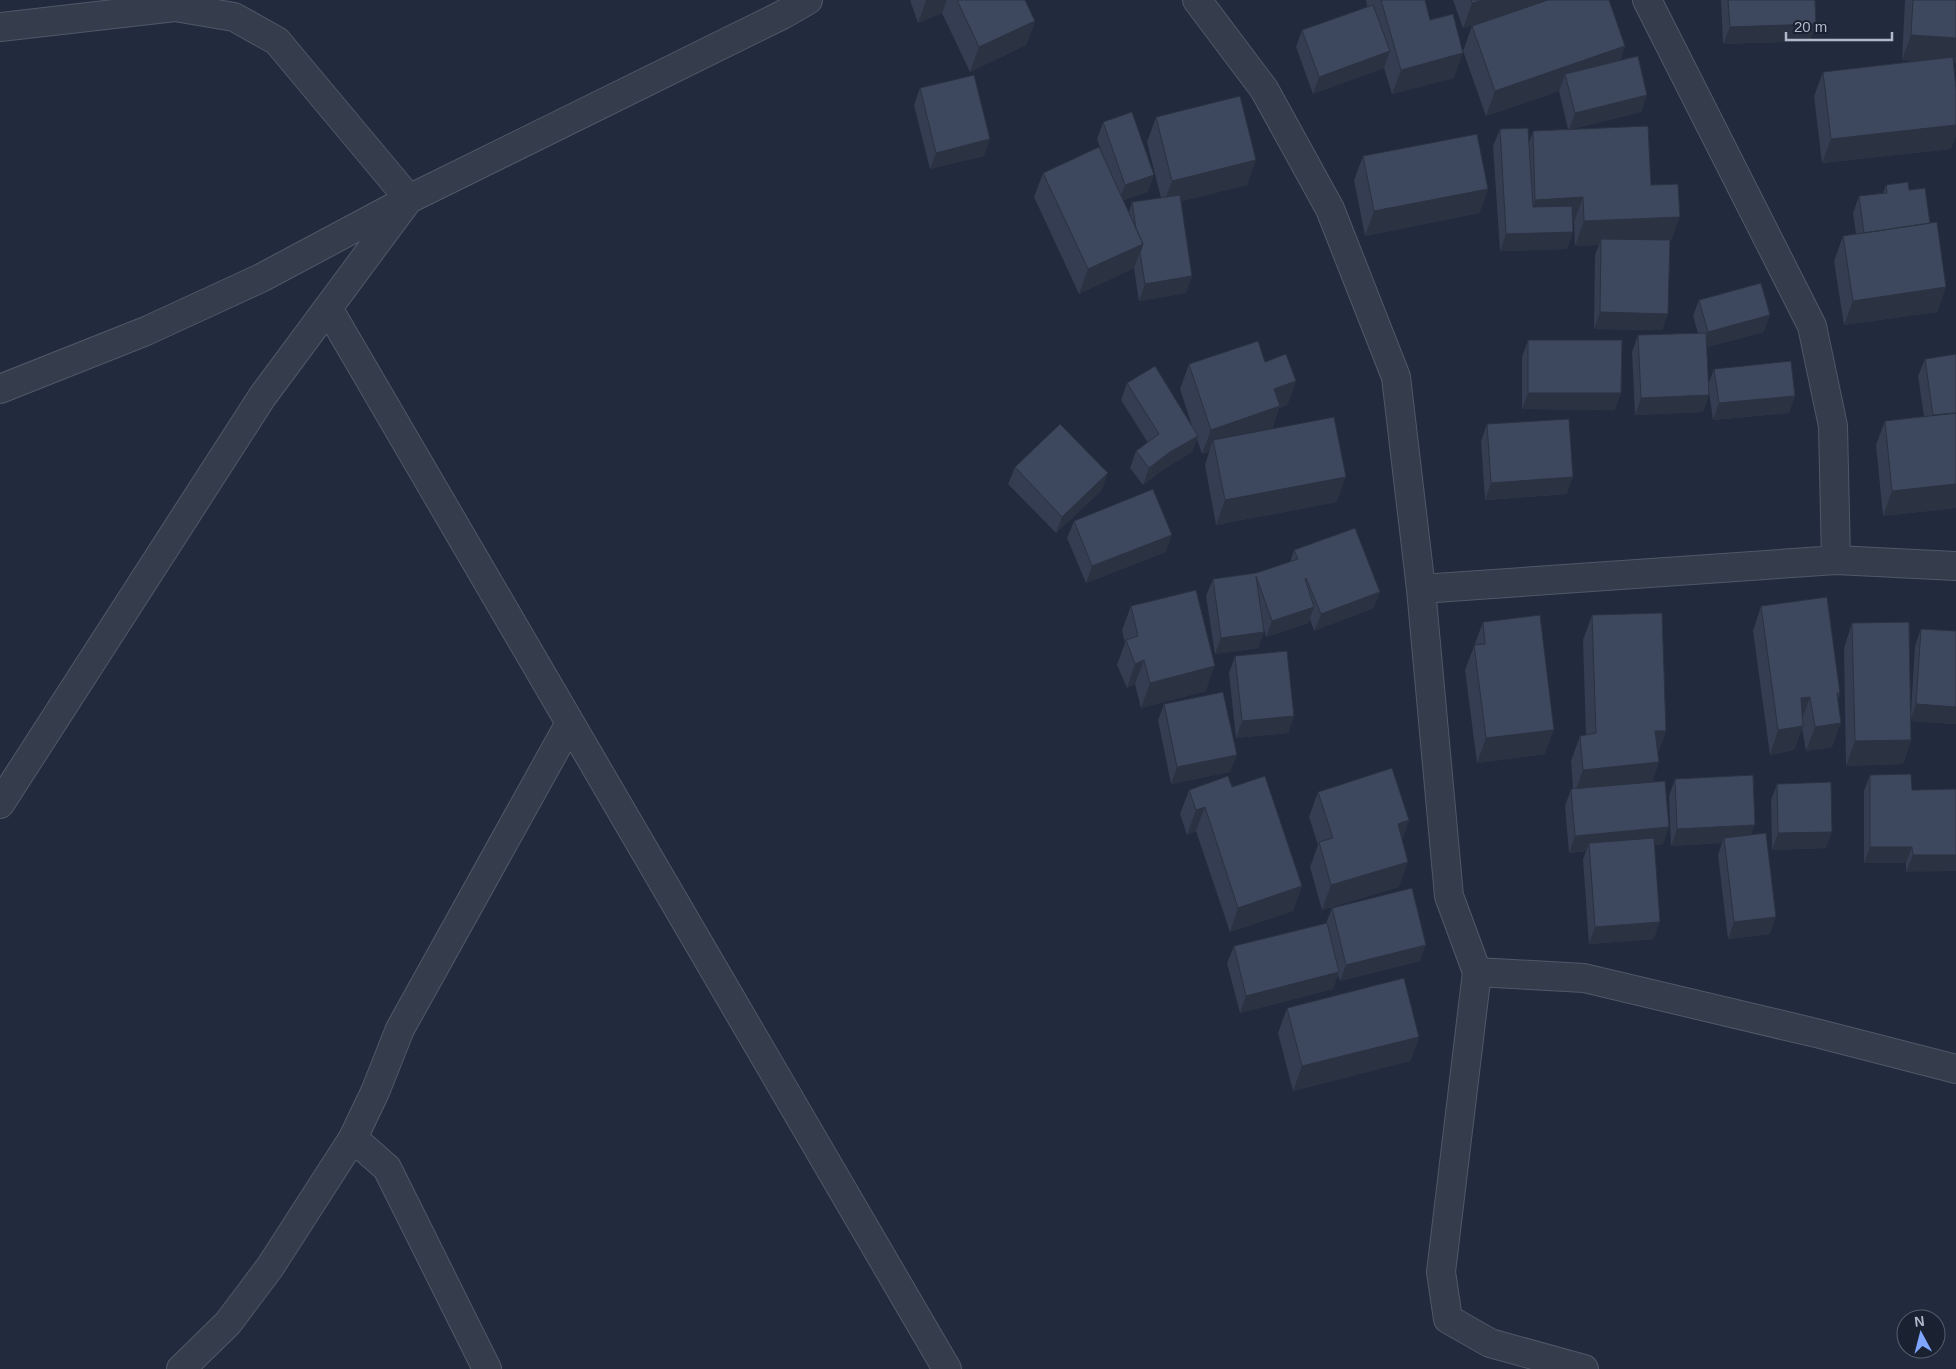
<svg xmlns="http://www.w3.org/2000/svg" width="1956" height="1369" font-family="Helvetica,sans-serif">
<rect width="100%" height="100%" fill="#212b3d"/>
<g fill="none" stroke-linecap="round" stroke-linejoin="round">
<g stroke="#505868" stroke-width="30">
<path id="minor" d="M 1197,0 L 1264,89 L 1330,209 L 1396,377 L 1421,589 L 1449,896 L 1477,972 L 1441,1272 L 1448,1319 L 1490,1343 L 1584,1369
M 1647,0 L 1812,326 L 1833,426 L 1836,560
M 0,27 L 175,7 L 234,17 L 277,41 L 409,199
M 328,308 L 947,1369
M 0,389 L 146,331 L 261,278 L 409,199 L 782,15 L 808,0
M 1421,589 L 1836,560 L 1956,566
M 0,804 L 262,397 L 405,204
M 1477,972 L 1584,978 L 1816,1033 L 1956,1069
M 353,1138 L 387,1168 L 487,1369
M 181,1369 L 228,1323 L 270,1267 L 353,1138 L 375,1092 L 400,1029 L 570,723"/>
</g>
<use href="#minor" stroke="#353d4d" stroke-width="28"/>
</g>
<path fill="#343d51" d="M 910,0 L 1025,0 L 1035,21 L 1026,45 L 970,72 L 942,13 L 918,23 Z
M 1366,0 L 1425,0 L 1430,20 L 1454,78 L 1392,94 L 1384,68 L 1313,94 L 1296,47 L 1302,30 L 1367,7 Z
M 1453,0 L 1609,0 L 1625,46 L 1620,61 L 1647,95 L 1641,112 L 1572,129 L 1651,185 L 1671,241 L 1670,241 L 1668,314 L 1662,330 L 1594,329 L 1595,255 L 1599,245 L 1575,246 L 1574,222 L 1573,222 L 1573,232 L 1567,249 L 1500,251 L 1493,146 L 1500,129 L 1529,143 L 1533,131 L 1568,129 L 1559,91 L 1486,116 L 1463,51 L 1472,26 L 1497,18 L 1463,28 Z
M 1721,0 L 1815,0 L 1816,24 L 1810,41 L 1723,44 Z
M 1905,0 L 1956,0 L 1953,63 L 1956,90 L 1956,135 L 1951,149 L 1822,163 L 1814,96 L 1823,72 L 1918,61 L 1902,60 Z
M 920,88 L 984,156 L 930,169 L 914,105 Z
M 1156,117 L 1247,185 L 1181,201 L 1192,276 L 1186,293 L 1139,301 L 1134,268 L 1079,294 L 1034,197 L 1043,173 L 1105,162 L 1097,139 L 1103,122 L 1148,192 L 1123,200 L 1129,212 L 1132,202 L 1161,198 L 1147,142 Z
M 1363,156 L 1488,189 L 1479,213 L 1365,236 L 1354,180 Z
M 1886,185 L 1909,190 L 1930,223 L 1946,287 L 1937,312 L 1844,325 L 1834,261 L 1843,236 L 1856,234 L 1853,213 L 1859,196 L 1883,193 Z
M 1699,300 L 1764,332 L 1707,347 L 1708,385 L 1714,369 L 1795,396 L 1789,413 L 1713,420 L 1709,392 L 1709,395 L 1703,412 L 1635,415 L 1632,352 L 1638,335 L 1698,333 L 1693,316 Z
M 1528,340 L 1615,410 L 1522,409 L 1522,357 Z
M 1925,359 L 1956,508 L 1883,516 L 1876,445 L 1885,421 L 1924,416 L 1918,376 Z
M 1265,362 L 1296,381 L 1287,405 L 1279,408 L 1272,429 L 1337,502 L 1216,525 L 1205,465 L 1209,452 L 1202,454 L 1197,439 L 1192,452 L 1164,469 L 1143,485 L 1130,468 L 1136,451 L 1148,443 L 1121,400 L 1127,383 L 1192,426 L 1180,389 L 1189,364 Z
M 1487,424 L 1567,494 L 1485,500 L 1481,441 Z
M 1015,467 L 1102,490 L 1056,533 L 1008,484 Z
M 1074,521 L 1166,552 L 1086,583 L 1067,538 Z
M 1294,550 L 1380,592 L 1373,608 L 1314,631 L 1310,619 L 1308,623 L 1266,637 L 1264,629 L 1264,632 L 1258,648 L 1215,654 L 1206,596 L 1213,579 L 1256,573 L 1290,562 Z
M 1131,606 L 1206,691 L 1141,708 L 1135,684 L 1127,688 L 1117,665 L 1125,643 L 1122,630 Z
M 1761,606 L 1840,693 L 1838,699 L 1832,747 L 1806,751 L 1802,728 L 1794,750 L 1770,755 L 1753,631 Z
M 1592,615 L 1666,731 L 1658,753 L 1659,762 L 1652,782 L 1663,844 L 1655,845 L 1654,939 L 1589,944 L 1583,859 L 1586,851 L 1569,853 L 1565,806 L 1571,789 L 1573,789 L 1571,761 L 1580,736 L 1586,735 L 1583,640 Z
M 1483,622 L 1545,754 L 1477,763 L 1465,670 Z
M 1852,623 L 1911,712 L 1915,646 L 1921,629 L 1956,631 L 1956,724 L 1911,721 L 1911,740 L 1903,764 L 1846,766 L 1844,648 Z
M 1235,656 L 1294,716 L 1288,733 L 1236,738 L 1229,673 Z
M 1164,704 L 1237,755 L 1230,772 L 1171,784 L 1158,720 Z
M 1870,775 L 1912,790 L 1956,789 L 1906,872 L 1906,863 L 1864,863 L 1864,791 Z
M 1675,779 L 1751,834 L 1770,934 L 1728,939 L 1718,855 L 1722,843 L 1671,846 L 1669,796 Z
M 1777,784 L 1826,848 L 1772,850 L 1771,800 Z
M 1232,787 L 1302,886 L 1293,911 L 1230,932 L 1196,831 L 1187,835 L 1180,814 L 1189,790 Z
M 1318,792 L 1409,820 L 1402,839 L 1399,887 L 1322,910 L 1310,867 L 1318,845 L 1309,817 Z
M 1332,908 L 1420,961 L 1340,981 L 1338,975 L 1333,989 L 1240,1013 L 1227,963 L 1234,946 L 1326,923 Z
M 1287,1008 L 1419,1037 L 1410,1061 L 1293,1091 L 1278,1033 Z"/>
<path fill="#2b3242" d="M 926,0 L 947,0 L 942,13 L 918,23 Z
M 1483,0 L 1557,0 L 1463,28 L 1472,3 Z
M 1035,21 L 1026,45 L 970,72 L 979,47 Z
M 1816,24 L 1810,41 L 1723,44 L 1730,27 Z
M 1911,35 L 1956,38 L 1956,63 L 1902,60 Z
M 1625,46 L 1616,71 L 1565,74 L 1559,91 L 1486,116 L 1495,91 Z
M 1390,51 L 1384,68 L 1313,94 L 1319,77 Z
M 1463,53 L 1454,78 L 1392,94 L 1401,70 Z
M 1647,95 L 1641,112 L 1569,130 L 1575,113 Z
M 1956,125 L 1956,135 L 1951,149 L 1822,163 L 1831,139 Z
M 990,139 L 984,156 L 930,169 L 936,153 Z
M 1256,160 L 1247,185 L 1163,206 L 1172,181 Z
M 1154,175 L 1148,192 L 1119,202 L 1125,185 Z
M 1488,189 L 1479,213 L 1365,236 L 1374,211 Z
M 1583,197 L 1574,222 L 1527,224 L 1535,200 Z
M 1680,217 L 1671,241 L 1601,245 L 1601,239 L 1599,245 L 1575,246 L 1584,221 Z
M 1573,232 L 1567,249 L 1500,251 L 1506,234 Z
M 1143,244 L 1134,268 L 1079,294 L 1088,269 Z
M 1192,276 L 1186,293 L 1139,301 L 1145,284 Z
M 1946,287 L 1937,312 L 1844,325 L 1853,301 Z
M 1600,312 L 1668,314 L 1662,330 L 1594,329 Z
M 1770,315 L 1764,332 L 1702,348 L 1708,332 Z
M 1296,381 L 1287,405 L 1279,408 L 1271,431 L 1213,440 L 1209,452 L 1202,454 L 1211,430 L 1274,389 Z
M 1528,393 L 1621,393 L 1615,410 L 1522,409 Z
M 1709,395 L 1703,412 L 1635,415 L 1641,398 Z
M 1795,396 L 1789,413 L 1713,420 L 1719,403 Z
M 1198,436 L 1192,452 L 1164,469 L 1143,485 L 1149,468 L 1170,452 Z
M 1108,473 L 1102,490 L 1056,533 L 1062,517 Z
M 1346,477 L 1337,502 L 1216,525 L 1225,500 Z
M 1573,477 L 1567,494 L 1485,500 L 1491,483 Z
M 1956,484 L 1956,508 L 1883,516 L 1892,491 Z
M 1172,535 L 1166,552 L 1086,583 L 1092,566 Z
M 1380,592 L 1373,608 L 1314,631 L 1321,614 Z
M 1314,607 L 1308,623 L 1266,637 L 1272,621 Z
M 1264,632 L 1258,648 L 1215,654 L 1221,638 Z
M 1144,660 L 1135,684 L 1127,688 L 1135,664 Z
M 1215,666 L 1206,691 L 1141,708 L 1150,683 Z
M 1810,697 L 1801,722 L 1801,698 Z
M 1916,704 L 1956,707 L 1956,724 L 1910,721 Z
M 1294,716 L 1288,733 L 1236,738 L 1242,721 Z
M 1841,723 L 1832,747 L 1806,751 L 1815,727 Z
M 1803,726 L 1794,750 L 1770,755 L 1778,730 Z
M 1554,730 L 1545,754 L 1477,763 L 1486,738 Z
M 1655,731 L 1666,731 L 1657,755 Z
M 1911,740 L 1903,764 L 1846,766 L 1855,741 Z
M 1237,755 L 1230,772 L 1171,784 L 1177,767 Z
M 1659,762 L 1650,787 L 1574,794 L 1583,770 Z
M 1205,807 L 1196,831 L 1187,835 L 1196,810 Z
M 1409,820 L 1400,845 L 1398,824 Z
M 1755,825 L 1748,842 L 1724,838 L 1722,843 L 1671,846 L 1677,829 Z
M 1669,827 L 1663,844 L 1589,851 L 1589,843 L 1586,851 L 1569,853 L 1575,836 Z
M 1832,832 L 1826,848 L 1772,850 L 1778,833 Z
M 1870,847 L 1912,847 L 1906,863 L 1864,863 Z
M 1913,855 L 1956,855 L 1956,871 L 1906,872 Z
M 1408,862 L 1399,887 L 1322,910 L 1331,885 Z
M 1302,886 L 1293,911 L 1230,932 L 1238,908 Z
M 1776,917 L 1770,934 L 1728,939 L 1734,922 Z
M 1660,922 L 1654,939 L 1589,944 L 1595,927 Z
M 1426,945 L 1420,961 L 1340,981 L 1346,965 Z
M 1339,972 L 1333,989 L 1240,1013 L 1246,996 Z
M 1419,1037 L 1410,1061 L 1293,1091 L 1302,1066 Z"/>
<path fill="#3d475e" stroke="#2b3242" d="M 957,0 L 1025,0 L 1035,21 L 979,47 Z
M 1381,0 L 1425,0 L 1430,20 L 1453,14 L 1463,53 L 1401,70 Z
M 1471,0 L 1483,0 L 1472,3 Z
M 1548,0 L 1609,0 L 1625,46 L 1495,91 L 1472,26 Z
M 1728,0 L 1815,0 L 1816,24 L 1730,27 Z
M 1913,0 L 1956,0 L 1956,38 L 1911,35 Z
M 1373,5 L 1390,51 L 1319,77 L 1302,30 Z
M 1638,56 L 1647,95 L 1575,113 L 1565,74 Z
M 1953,57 L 1956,90 L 1956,125 L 1831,139 L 1823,72 Z
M 974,75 L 990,139 L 936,153 L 920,88 Z
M 1240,96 L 1256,160 L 1172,181 L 1156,117 Z
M 1132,112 L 1154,175 L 1125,185 L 1103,122 Z
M 1648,126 L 1651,185 L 1678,184 L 1680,217 L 1584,221 L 1583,197 L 1535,200 L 1533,131 Z
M 1528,128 L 1533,207 L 1572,206 L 1573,232 L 1506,234 L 1500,129 Z
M 1477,134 L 1488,189 L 1374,211 L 1363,156 Z
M 1099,147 L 1143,244 L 1088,269 L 1043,173 Z
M 1908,182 L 1909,190 L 1925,188 L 1930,223 L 1864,233 L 1859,196 L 1887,193 L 1886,185 Z
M 1180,195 L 1192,276 L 1145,284 L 1140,253 L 1143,244 L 1136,228 L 1132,202 Z
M 1937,222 L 1946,287 L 1853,301 L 1843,236 Z
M 1601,239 L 1670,240 L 1668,314 L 1600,312 Z
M 1761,283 L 1770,315 L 1708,332 L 1699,300 Z
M 1706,333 L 1709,395 L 1641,398 L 1638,335 Z
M 1528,340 L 1622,340 L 1621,393 L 1528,393 Z
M 1258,341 L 1265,362 L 1286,354 L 1296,381 L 1274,389 L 1280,406 L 1211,430 L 1189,364 Z
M 1956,354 L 1956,413 L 1933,415 L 1925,359 Z
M 1791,361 L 1795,396 L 1719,403 L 1714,369 Z
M 1155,366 L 1198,436 L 1170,452 L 1149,468 L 1136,451 L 1159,434 L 1127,383 Z
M 1956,413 L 1956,484 L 1892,491 L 1885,421 Z
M 1334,417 L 1346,477 L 1225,500 L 1213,440 Z
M 1569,419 L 1573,477 L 1491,483 L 1487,424 Z
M 1060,424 L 1108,473 L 1062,517 L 1015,467 Z
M 1153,489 L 1172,535 L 1092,566 L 1074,521 Z
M 1355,528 L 1380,592 L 1321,614 L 1306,578 L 1305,579 L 1314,607 L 1272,621 L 1256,576 L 1264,632 L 1221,638 L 1213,579 L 1256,573 L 1298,559 L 1294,550 Z
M 1196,590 L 1215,666 L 1150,683 L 1144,660 L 1135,664 L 1126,640 L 1138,636 L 1131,606 Z
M 1827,597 L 1840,693 L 1837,693 L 1841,723 L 1815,727 L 1810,697 L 1801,698 L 1803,726 L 1778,730 L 1761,606 Z
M 1662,613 L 1666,731 L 1655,731 L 1659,762 L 1583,770 L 1580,736 L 1596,733 L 1592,615 Z
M 1540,615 L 1554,730 L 1486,738 L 1474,645 L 1485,644 L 1483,622 Z
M 1909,622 L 1911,740 L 1855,741 L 1852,623 Z
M 1921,629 L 1956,631 L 1956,707 L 1916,704 Z
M 1287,651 L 1294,716 L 1242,721 L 1235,656 Z
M 1223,692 L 1237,755 L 1177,767 L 1164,704 Z
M 1392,768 L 1409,820 L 1398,824 L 1408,862 L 1331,885 L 1319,842 L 1333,838 L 1318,792 Z
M 1911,774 L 1912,790 L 1956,789 L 1956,855 L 1913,855 L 1912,847 L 1870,847 L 1870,775 Z
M 1753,775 L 1755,825 L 1677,829 L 1675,779 Z
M 1228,776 L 1232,787 L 1265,776 L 1302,886 L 1238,908 L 1205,807 L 1196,810 L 1189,790 Z
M 1665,781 L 1669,827 L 1575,836 L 1571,789 Z
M 1831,782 L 1832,832 L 1778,833 L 1777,784 Z
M 1766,833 L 1776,917 L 1734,922 L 1724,838 Z
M 1654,838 L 1660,922 L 1595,927 L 1589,843 Z
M 1412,888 L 1426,945 L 1346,965 L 1332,908 Z
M 1327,923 L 1339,972 L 1246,996 L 1234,946 Z
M 1404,978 L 1419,1037 L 1302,1066 L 1287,1008 Z"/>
<g transform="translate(1921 1334) rotate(353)"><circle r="24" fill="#1a2232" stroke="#565e6e"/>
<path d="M0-4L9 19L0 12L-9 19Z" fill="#7fa6ff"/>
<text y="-8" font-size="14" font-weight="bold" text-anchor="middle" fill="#b0b8c9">N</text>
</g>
<path d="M1786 32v8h106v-8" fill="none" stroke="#b0b8c9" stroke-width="2.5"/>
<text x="1794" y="32" font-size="15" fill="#b0b8c9" stroke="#1a2232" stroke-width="4" paint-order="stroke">20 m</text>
</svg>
